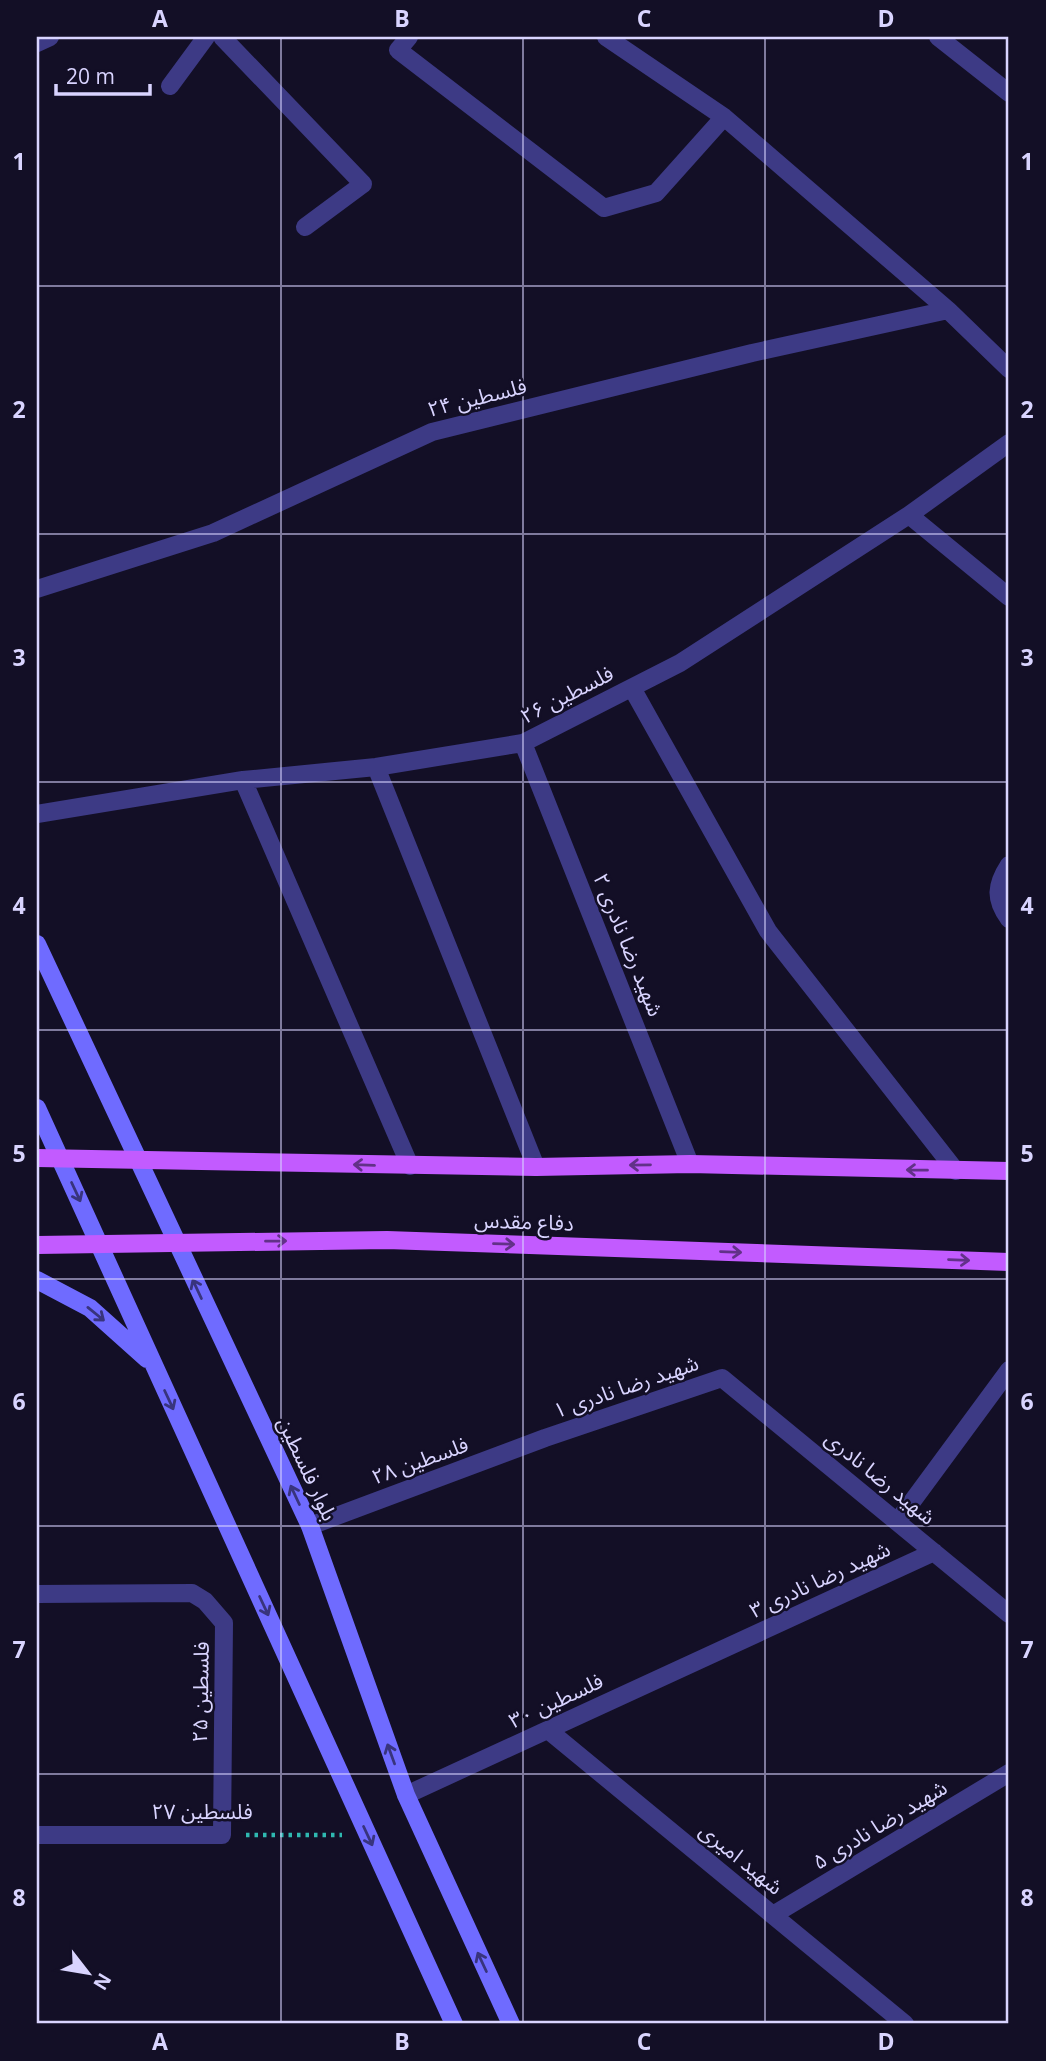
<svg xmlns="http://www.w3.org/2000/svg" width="1046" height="2061" font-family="'Open Sans','Noto Sans Arabic',sans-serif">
<rect width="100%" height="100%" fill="#130f26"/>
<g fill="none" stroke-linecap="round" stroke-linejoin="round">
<path stroke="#2fb8b0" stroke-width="4.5" stroke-dasharray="3.5 5" stroke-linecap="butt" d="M 246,1835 L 342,1835"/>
<path stroke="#3d3a85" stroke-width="18" d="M 222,37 L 363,184 L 305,227
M 409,37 L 398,50 L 604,208 L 656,193 L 724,117
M 606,37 L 724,117 L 948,310 L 1009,369
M 938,37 L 1009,93
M 37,43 L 50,37
M 170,86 L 206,37
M 909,515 L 1009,597
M 37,589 L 213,533 L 432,432 L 752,353 L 948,310
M 632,688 L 768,931 L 956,1171
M 523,743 L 690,1164
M 376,767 L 536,1167
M 243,780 L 410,1166
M 37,814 L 243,780 L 376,767 L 523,743 L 680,663 L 909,515 L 1009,443
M 1009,865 C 996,885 994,899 1009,919
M 897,1522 L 1009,1370
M 310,1526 L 545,1438 L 722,1378 L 1009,1614
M 37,1594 L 192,1593 L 205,1601 L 224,1623 L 222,1835 L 37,1835
M 548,1730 L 905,2024
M 406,1795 L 934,1552
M 773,1915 L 1009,1773"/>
<path stroke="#6f6bff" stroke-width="18" d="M 37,944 L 310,1526 L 406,1795 L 511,2024
M 37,1108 L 454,2024
M 37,1280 L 90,1308 L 147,1359"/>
<path stroke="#c25bff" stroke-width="18" d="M 37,1158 L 536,1167 L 690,1164 L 1009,1171
M 37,1245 L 387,1240 L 1009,1262"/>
</g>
<defs><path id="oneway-shaft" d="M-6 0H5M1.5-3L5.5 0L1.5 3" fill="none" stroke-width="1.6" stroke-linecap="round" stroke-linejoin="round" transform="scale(1.75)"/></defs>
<g stroke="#623188">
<use href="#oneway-shaft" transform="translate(364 1165) rotate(-178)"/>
<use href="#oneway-shaft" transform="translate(640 1165) rotate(179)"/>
<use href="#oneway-shaft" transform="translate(917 1170) rotate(-179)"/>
<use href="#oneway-shaft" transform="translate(276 1241) rotate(-1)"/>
<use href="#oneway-shaft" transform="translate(504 1244) rotate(2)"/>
<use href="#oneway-shaft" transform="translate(731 1252) rotate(2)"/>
<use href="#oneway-shaft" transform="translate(959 1260) rotate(2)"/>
</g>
<g stroke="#38347d">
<use href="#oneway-shaft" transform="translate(76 1192) rotate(65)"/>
<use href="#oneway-shaft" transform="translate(197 1289) rotate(-115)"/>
<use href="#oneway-shaft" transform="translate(96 1314) rotate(39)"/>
<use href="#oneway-shaft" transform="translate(169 1400) rotate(65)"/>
<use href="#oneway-shaft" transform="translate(295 1495) rotate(-115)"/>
<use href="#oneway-shaft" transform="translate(264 1606) rotate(65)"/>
<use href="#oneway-shaft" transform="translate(391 1754) rotate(-110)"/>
<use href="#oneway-shaft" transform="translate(368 1836) rotate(65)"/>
<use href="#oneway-shaft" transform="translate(482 1962) rotate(-115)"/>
</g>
<path fill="none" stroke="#d9d4ff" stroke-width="2" stroke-opacity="0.55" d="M 281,37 L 281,2024M 523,37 L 523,2024M 765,37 L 765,2024M 37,286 L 1009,286M 37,534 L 1009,534M 37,782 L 1009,782M 37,1030 L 1009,1030M 37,1279 L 1009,1279M 37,1526 L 1009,1526M 37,1774 L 1009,1774"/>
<g text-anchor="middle" stroke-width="5" stroke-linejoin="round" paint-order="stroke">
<g font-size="21" fill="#d9d4ff" stroke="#130f26">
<text transform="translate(477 398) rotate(-14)" y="7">فلسطین ۲۴</text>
<text transform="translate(567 695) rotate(-27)" y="7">فلسطین ۲۶</text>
<text transform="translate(628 945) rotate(68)" y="7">شهید رضا نادری ۲</text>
<text transform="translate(524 1222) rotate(2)" y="7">دفاع مقدس</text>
<text transform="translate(626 1387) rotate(-19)" y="7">شهید رضا نادری ۱</text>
<text transform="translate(420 1461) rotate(-20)" y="7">فلسطین ۲۸</text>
<text transform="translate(307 1469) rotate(65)" y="7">بلوار فلسطین</text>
<text transform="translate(880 1478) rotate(39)" y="7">شهید رضا نادری</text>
<text transform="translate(820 1580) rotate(-25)" y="7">شهید رضا نادری ۳</text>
<text transform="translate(201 1692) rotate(-89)" y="7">فلسطین ۲۵</text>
<text transform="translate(556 1701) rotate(-25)" y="7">فلسطین ۳۰</text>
<text x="202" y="1819">فلسطین ۲۷</text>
<text transform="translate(880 1825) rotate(-31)" y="7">شهید رضا نادری ۵</text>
<text transform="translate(741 1859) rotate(39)" y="7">شهید امیری</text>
</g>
</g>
<rect width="1046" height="2061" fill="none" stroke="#130f26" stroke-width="77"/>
<g transform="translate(88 1973) rotate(121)" stroke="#130f26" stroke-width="5" paint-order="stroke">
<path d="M0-5L12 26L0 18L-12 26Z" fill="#d9d4ff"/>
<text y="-10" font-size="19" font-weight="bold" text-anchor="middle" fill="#d9d4ff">N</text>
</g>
<path d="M56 84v10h94v-10" fill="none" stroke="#d9d4ff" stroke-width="3.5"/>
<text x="66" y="84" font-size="21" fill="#d9d4ff" stroke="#130f26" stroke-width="5" paint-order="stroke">20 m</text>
<rect x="38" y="38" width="969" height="1984" fill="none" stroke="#d9d4ff" stroke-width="2.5"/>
<g font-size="23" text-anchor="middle" font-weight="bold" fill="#d9d4ff">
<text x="160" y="27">A</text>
<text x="402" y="27">B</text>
<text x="644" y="27">C</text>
<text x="886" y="27">D</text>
<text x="19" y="170">1</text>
<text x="1027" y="170">1</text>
<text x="19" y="418">2</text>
<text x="1027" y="418">2</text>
<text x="19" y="666">3</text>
<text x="1027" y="666">3</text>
<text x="19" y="914">4</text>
<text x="1027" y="914">4</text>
<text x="19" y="1162">5</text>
<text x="1027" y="1162">5</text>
<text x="19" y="1410">6</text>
<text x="1027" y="1410">6</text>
<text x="19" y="1658">7</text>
<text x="1027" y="1658">7</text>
<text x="19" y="1906">8</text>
<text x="1027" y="1906">8</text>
<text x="160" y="2050">A</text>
<text x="402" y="2050">B</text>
<text x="644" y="2050">C</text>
<text x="886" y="2050">D</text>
</g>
</svg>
